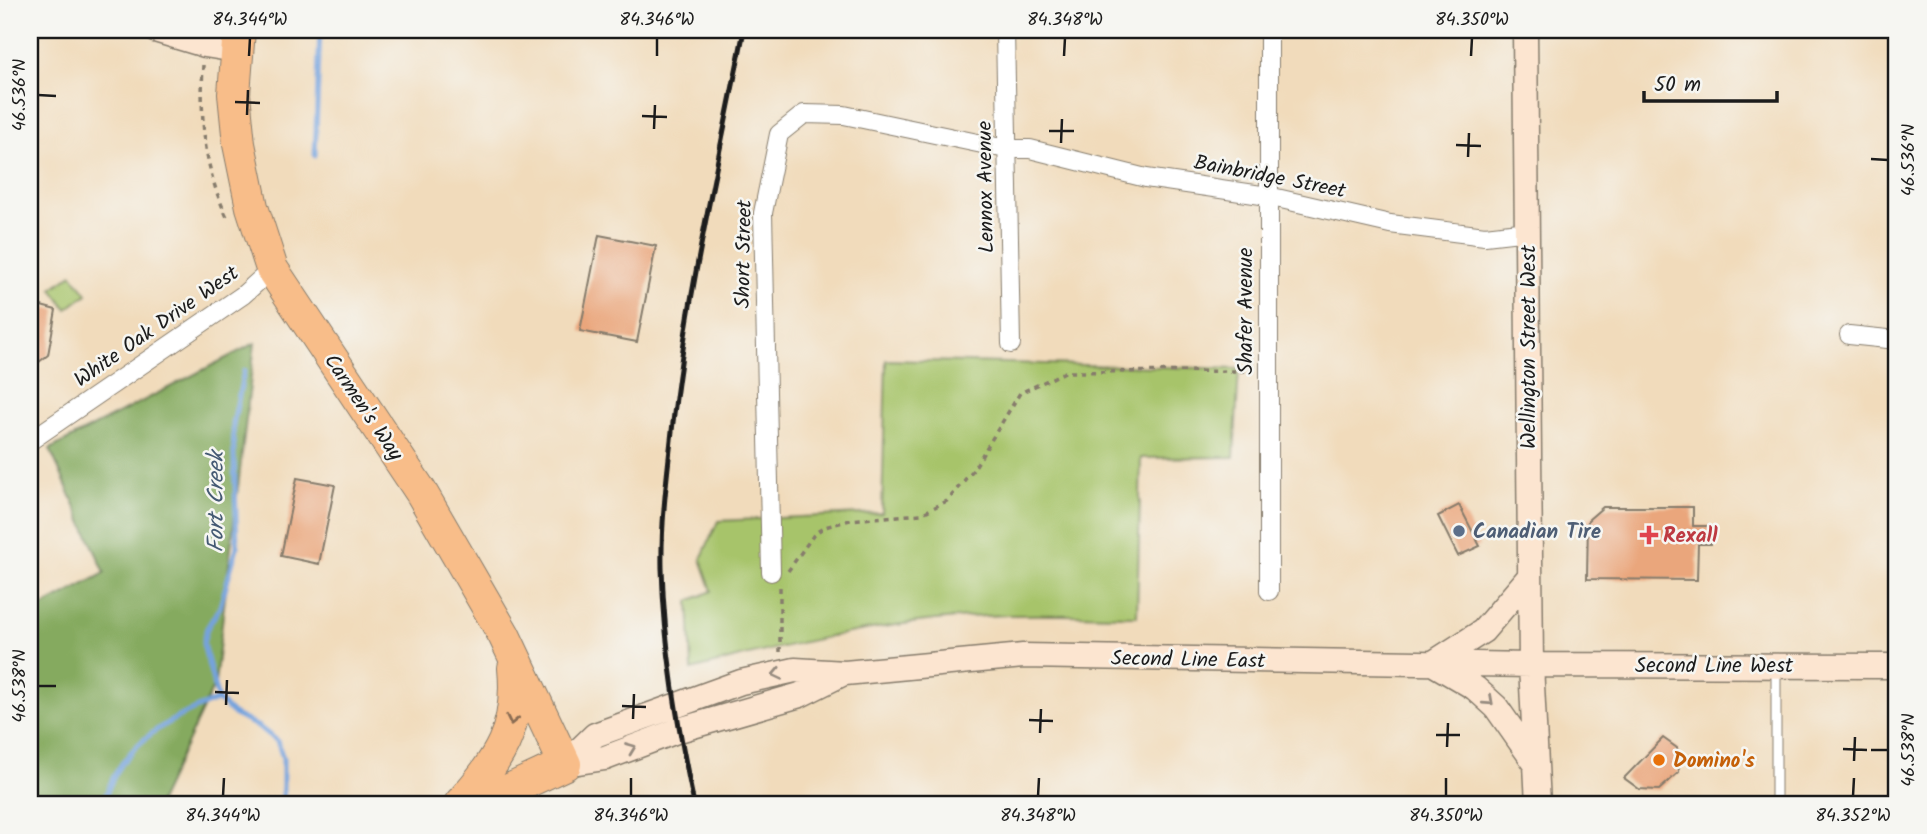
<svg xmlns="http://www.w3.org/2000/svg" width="1927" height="834" font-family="Kalam,sans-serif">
<rect width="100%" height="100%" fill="#f6f6f2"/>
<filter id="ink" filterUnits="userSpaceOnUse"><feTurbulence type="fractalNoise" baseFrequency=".0143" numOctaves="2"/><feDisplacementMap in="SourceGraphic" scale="14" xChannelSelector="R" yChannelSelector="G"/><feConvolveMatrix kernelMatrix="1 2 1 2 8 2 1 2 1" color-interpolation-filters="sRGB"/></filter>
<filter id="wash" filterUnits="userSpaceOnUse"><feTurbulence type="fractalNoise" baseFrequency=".00686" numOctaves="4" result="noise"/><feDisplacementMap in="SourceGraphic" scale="28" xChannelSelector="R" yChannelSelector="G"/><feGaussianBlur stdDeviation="1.57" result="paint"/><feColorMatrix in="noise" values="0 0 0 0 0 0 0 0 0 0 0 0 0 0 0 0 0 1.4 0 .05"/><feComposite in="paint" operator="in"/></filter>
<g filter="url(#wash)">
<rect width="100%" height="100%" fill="#f1dbbb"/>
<path fill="#a7c46b" stroke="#627044" stroke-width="2" d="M 72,274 L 87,294 L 67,309 L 52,289 Z
M 886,360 L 1239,369 L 1234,457 L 1141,458 L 1137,616 C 1087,616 1036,613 986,616 C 887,621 787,644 692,670 L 689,601 L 712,591 L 701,559 L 718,521 L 882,513 Z"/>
<path fill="#85aa5f" stroke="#50633e" stroke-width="2" d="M 255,343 L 215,683 L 158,804 L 30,804 L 30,613 L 105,573 L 50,449 Z"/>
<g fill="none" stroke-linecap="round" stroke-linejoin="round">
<path stroke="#74a3dd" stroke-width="5" d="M 315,156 L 320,30
M 244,371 L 233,424 L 237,547 L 220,607 L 207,628 L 203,643 L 218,700 L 233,714 L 259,727 L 277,741 L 283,758 L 283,804
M 103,804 C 119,746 165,719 218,700"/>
</g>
<g id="blocks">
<path fill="#eaa67b" d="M 599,235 L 656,246 L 637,342 L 580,331 Z
M 30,303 L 56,310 L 48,355 L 30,369 Z
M 297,478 L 335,485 L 319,564 L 281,556 Z
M 1459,505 L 1480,546 L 1458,556 L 1438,516 Z
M 1603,507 L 1693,507 L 1693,526 L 1711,526 L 1711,544 L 1698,544 L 1697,580 L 1587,579 L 1588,520 Z
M 1663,738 L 1677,748 L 1679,772 L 1659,790 L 1639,789 L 1624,778 Z"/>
</g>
</g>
<g filter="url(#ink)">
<use href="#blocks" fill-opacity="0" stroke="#867c6c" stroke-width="2"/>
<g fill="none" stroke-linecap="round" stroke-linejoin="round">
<g stroke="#867c6c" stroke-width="11">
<path id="lane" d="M 1776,804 L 1776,667"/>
</g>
<g stroke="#867c6c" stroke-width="20">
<path id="street" d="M 1005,30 L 1011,344
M 1269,30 L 1269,591
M 1849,335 L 1897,340
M 30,441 L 243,295 L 272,269
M 771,572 L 763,213 L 779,134 L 804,114 L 844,115 L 1006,149 L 1030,149 L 1146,178 L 1268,196 L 1390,224 L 1485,236 L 1528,231"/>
</g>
<g stroke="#867c6c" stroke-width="27">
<path id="secondary" d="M 155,30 L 205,45 L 236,50
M 1525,30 L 1531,665 L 1538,804
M 1433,663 L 1483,631 L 1530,576
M 1434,664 L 1475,688 L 1496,707 L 1536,764
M 565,764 L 595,735 L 741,682 L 795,670 L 845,673 L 1023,656 L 1531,665 L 1897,666
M 565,764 L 605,758 L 679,730 L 800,695 L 844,673"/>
</g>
<g stroke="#867c6c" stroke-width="34">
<path id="highway" d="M 239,30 L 234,94 L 239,144 L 252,207 L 272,269 L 421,492 L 504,635 L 565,764 L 479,804
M 460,804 C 499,759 520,730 514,668"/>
</g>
<path stroke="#867c6c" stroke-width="3.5" stroke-dasharray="5 5" stroke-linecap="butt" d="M 203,65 C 200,120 204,171 229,221
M 788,571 L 815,533 L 825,527 L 850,520 L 921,514 L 947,501 L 973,470 L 1020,393 L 1065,372 L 1247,371
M 780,587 L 780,652"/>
<use href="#lane" stroke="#fff" stroke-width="9"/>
<use href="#street" stroke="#fff" stroke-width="18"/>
<use href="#secondary" stroke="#fce5d0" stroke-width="24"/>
<use href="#highway" stroke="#f8bd89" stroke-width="32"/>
<path stroke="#1c1c1c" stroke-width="5" d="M 694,804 C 678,727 664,648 662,568 C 661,523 667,476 672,431 C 687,296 718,163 744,30"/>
</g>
<defs><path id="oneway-chevron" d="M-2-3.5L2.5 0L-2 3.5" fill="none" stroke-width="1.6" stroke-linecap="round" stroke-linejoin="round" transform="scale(1.75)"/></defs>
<g stroke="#978b7f">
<use href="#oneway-chevron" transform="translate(777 674) rotate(168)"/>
<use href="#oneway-chevron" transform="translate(1489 701) rotate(42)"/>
<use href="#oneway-chevron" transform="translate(631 748) rotate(-21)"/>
</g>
<use stroke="#8a6c52" href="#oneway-chevron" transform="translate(512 720) rotate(102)"/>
</g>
<path fill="none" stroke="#1c1c1c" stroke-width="2.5" d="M 249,56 L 250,38M 657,56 L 657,38M 1064,56 L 1065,38M 1471,56 L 1472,38M 38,95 L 56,96M 235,102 L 260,103M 247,115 L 248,90M 642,116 L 667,117M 654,129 L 655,105M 1049,131 L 1074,131M 1061,143 L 1062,119M 1456,145 L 1481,146M 1468,157 L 1469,133M 1871,159 L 1888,160M 38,686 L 56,686M 215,692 L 239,693M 226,705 L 227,680M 622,706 L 646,707M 633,719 L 634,694M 1029,720 L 1053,721M 1040,733 L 1041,709M 1436,735 L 1460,735M 1447,747 L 1448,723M 1843,749 L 1867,750M 1871,750 L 1888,750M 1854,761 L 1855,737M 223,796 L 224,778M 631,796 L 631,778M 1038,796 L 1039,778M 1446,796 L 1446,778M 1853,796 L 1854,778"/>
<circle fill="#5c6f8a" stroke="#f6f6f2" stroke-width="2.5" cx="1459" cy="531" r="7"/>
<path fill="#e0444e" stroke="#f6f6f2" stroke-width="2.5" d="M1645.5 524.5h7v7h7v7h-7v7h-7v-7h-7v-7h7z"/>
<circle fill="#e8710a" stroke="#f6f6f2" stroke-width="2.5" cx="1659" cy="760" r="7"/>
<g text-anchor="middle" stroke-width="5" stroke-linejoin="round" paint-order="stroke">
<g font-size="21" fill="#1c1c1c" stroke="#f6f6f2">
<text transform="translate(1270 176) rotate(11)" y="7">Bainbridge Street</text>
<text transform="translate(985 187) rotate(-91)" y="7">Lennox Avenue</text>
<text transform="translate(743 254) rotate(-89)" y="7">Short Street</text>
<text transform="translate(1245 311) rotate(-90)" y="7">Shafer Avenue</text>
<text transform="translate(156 326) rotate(-35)" y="7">White Oak Drive West</text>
<text transform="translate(1528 347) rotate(-90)" y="7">Wellington Street West</text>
<text transform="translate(364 407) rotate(56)" y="7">Carmen's Way</text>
<text transform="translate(1188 659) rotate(1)" y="7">Second Line East</text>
<text x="1714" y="672">Second Line West</text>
</g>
<g font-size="21" font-weight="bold" fill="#4e5e75" stroke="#f6f6f2" text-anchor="start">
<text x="1473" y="538">Canadian Tire</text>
</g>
<g font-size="21" font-weight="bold" fill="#be3a42" stroke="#f6f6f2" text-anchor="start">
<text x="1663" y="542">Rexall</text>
</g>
<g font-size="21" font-weight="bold" fill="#c56008" stroke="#f6f6f2" text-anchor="start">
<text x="1673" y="767">Domino's</text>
</g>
<g font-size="23" font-style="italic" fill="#445973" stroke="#f6f6f2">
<text transform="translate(215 502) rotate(-90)" y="8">Fort Creek</text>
</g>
</g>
<rect width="1927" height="834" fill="none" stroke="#f6f6f2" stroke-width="77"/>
<path d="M1644 91v10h133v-10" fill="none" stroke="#1c1c1c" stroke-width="3.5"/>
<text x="1654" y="91" font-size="21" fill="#1c1c1c" stroke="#f6f6f2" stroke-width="5" paint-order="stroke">50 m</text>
<rect x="38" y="38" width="1850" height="758" fill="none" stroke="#1c1c1c" stroke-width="2.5"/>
<g font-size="18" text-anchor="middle" fill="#1c1c1c">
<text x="250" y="25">84.344°W</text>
<text x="657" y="25">84.346°W</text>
<text x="1065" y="25">84.348°W</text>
<text x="1472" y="25">84.350°W</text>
<text transform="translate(19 95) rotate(-90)" y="6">46.536°N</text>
<text transform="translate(1908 160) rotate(-90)" y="6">46.536°N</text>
<text transform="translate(19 686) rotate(-90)" y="6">46.538°N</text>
<text transform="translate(1908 750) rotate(-90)" y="6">46.538°N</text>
<text x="223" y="821">84.344°W</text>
<text x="631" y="821">84.346°W</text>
<text x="1038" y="821">84.348°W</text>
<text x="1446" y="821">84.350°W</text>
<text x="1853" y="821">84.352°W</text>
</g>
</svg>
